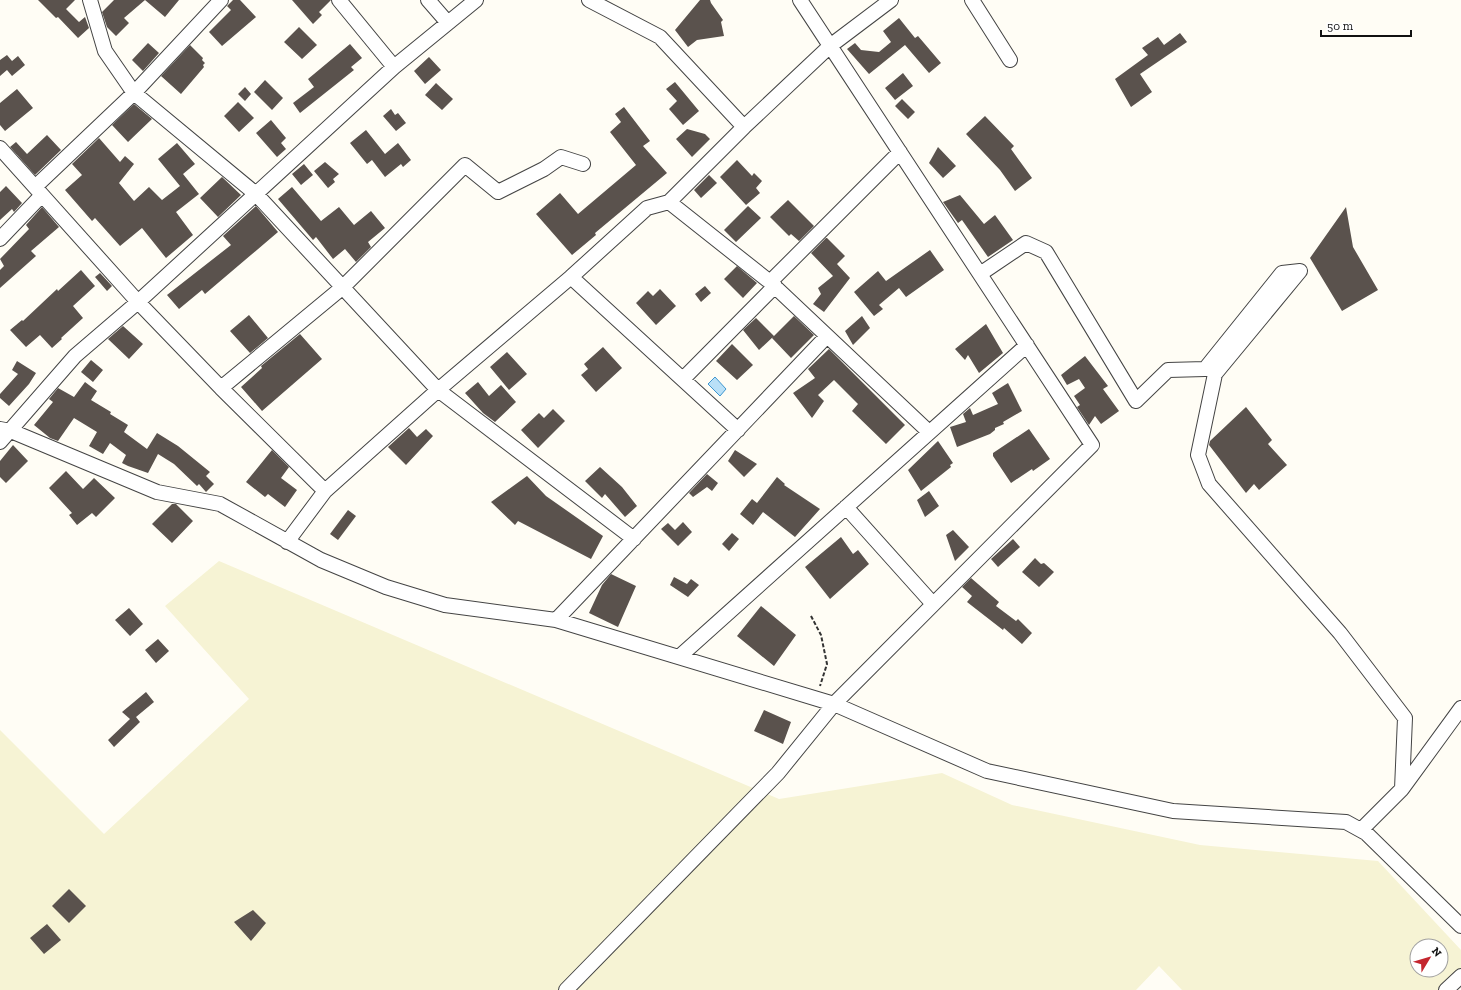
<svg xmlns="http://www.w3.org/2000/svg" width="1461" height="990" font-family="'Zilla Slab',serif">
<rect width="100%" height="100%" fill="#fffdf5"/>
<path fill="#f6f3d4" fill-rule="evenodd" d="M 219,561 L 779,799 L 942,773 L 1012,805 L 1200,845 L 1378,861 L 1461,950 L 1461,974 L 1445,990 L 1182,990 L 1159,966 L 1136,990 L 0,990 L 0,730 L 104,834 L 249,699 L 165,606 ZM 1417,946 L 1441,946 L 1441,970 L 1417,970 Z"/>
<path fill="#b9e0f7" stroke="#3f96cf" d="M 715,377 L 726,389 L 720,396 L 708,384 Z"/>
<path fill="#5a524d" d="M 38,0 L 75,0 L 66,9 L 79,22 L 85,17 L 89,28 L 78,38 L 58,17 L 56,18 Z
M 114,0 L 179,0 L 165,17 L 145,0 L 124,18 L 129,23 L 116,36 L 107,27 L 102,12 Z
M 233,0 L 240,0 L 256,17 L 222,46 L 209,32 L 231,10 L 227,6 Z
M 292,0 L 331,0 L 319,12 L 322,15 L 313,24 Z
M 700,0 L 710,0 L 711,3 L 723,20 L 721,22 L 724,36 L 697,40 L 688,47 L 675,30 Z
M 899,18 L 915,38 L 918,36 L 941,63 L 929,73 L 905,45 L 869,74 L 847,49 L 855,43 L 861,50 L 879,52 L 891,42 L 883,31 Z
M 299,27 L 317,45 L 302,59 L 284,42 Z
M 1180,33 L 1187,42 L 1140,74 L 1152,92 L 1131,107 L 1115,79 L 1148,55 L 1142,48 L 1158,37 L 1164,45 Z
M 148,43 L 159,53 L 143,71 L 132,60 Z
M 350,44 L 362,58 L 351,67 L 354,70 L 300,113 L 293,103 L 314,87 L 308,79 Z
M 190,45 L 203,58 L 202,60 L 205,63 L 203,65 L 204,67 L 181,94 L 161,76 Z
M 7,55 L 12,61 L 18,56 L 25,65 L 12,76 L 7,70 L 0,76 L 0,60 Z
M 429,57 L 441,70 L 425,84 L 414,71 Z
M 903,73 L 913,86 L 895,100 L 885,88 Z
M 265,80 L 283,98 L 272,110 L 254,92 Z
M 675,82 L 699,111 L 683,125 L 669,109 L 677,101 L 666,89 Z
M 436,83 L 453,99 L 442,110 L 425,95 Z
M 245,87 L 251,94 L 245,101 L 238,94 Z
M 17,89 L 33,108 L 5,131 L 0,125 L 0,103 Z
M 902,99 L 915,112 L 908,119 L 895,106 Z
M 238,102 L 254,118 L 239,132 L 224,116 Z
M 134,104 L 152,119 L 128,142 L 112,125 Z
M 624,107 L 650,141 L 643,146 L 667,173 L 595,233 L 596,235 L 572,255 L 536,214 L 560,193 L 578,214 L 636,165 L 610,132 L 621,122 L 615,114 Z
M 391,109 L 395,115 L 398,113 L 406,123 L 396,131 L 383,116 Z
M 985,116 L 1014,146 L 1011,149 L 1032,178 L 1015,191 L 1000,170 L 966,134 Z
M 271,120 L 286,138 L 281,143 L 286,149 L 277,157 L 256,133 Z
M 687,129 L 705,134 L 710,139 L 692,157 L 676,139 Z
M 366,130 L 385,154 L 398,143 L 411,160 L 403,167 L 401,164 L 385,177 L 372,160 L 367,164 L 350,143 Z
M 47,135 L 61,150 L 35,175 L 10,147 L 16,142 L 27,154 Z
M 99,138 L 120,162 L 125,156 L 134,164 L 119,183 L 134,201 L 149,187 L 162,200 L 180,186 L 158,159 L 177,143 L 195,164 L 183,174 L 199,194 L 176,212 L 193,235 L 166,258 L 142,228 L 120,246 L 95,218 L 92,221 L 65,190 L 82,175 L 72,164 Z
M 938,147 L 956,166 L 943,178 L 929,163 Z
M 737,160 L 752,176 L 754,173 L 762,181 L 756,188 L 760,193 L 746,205 L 720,177 Z
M 325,162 L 339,174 L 333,179 L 335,182 L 328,188 L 314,171 Z
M 304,164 L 313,175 L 301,185 L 292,174 Z
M 709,175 L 717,183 L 701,198 L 694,190 Z
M 222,177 L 241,195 L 218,217 L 200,198 Z
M 6,186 L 22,203 L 14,212 L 12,209 L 0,220 L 0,192 Z
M 292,187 L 321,221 L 339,207 L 354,225 L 371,211 L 385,228 L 368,242 L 371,247 L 356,262 L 345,249 L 333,259 L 316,237 L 313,240 L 278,199 Z
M 960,195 L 984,224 L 995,215 L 1013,240 L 988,257 L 962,220 L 958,223 L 943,202 Z
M 788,200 L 814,226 L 799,241 L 791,234 L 789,236 L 770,217 Z
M 256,206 L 278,232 L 205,294 L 202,290 L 179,309 L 167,295 L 231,245 L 223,236 Z
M 748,206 L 761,218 L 736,242 L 724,230 Z
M 42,207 L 59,227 L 31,251 L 36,256 L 0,288 L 0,270 L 4,266 L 0,259 L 29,229 L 26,225 Z
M 1346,207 L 1353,247 L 1378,290 L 1342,311 L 1310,258 Z
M 826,238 L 827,238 L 845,256 L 837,264 L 850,278 L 824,312 L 813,304 L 821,294 L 818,288 L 833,276 L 811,253 Z
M 930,250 L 944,270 L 906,297 L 899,288 L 879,305 L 883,309 L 874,316 L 854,292 L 878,271 L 886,281 Z
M 737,266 L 757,283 L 743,298 L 724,279 Z
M 81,270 L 95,286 L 73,306 L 83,318 L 61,338 L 62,339 L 52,348 L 40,335 L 26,347 L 10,330 L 22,320 L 23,321 L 57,289 L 58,291 Z
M 100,273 L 112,286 L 107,291 L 95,277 Z
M 705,286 L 711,293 L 701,302 L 695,294 Z
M 660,289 L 676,306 L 656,325 L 636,303 L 648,291 L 653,296 Z
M 249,315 L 268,338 L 250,353 L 230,331 Z
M 794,316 L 814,335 L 791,358 L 772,338 Z
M 862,316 L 870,328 L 853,345 L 845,331 Z
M 756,318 L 774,336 L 759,350 L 743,330 Z
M 986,324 L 1003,353 L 979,373 L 968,355 L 965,360 L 955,349 Z
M 123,326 L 143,344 L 129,359 L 108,339 Z
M 300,334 L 322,359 L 262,411 L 241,387 L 262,368 L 261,366 Z
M 732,344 L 753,365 L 737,380 L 716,361 Z
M 603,347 L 622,368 L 596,392 L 581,375 L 588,369 L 584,364 Z
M 829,349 L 905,425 L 886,444 L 852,411 L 858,404 L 834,380 L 818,395 L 824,401 L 812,418 L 793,393 L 815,378 L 808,369 Z
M 507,352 L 527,374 L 509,390 L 490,367 Z
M 1085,356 L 1108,386 L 1103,389 L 1119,411 L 1101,424 L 1095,416 L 1089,425 L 1077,407 L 1080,405 L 1074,396 L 1085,388 L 1079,379 L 1067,385 L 1061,375 Z
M 91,360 L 103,370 L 93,382 L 81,372 Z
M 17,361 L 36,373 L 29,384 L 9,406 L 0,398 L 0,394 L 18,374 L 12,370 Z
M 85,382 L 97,391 L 91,400 L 111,412 L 110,414 L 128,425 L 124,432 L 147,449 L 157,433 L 178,446 L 210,472 L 206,476 L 214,484 L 206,492 L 199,484 L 197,486 L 174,464 L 158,454 L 148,473 L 128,466 L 122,463 L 126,455 L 110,443 L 103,454 L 89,446 L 97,432 L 74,418 L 58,441 L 50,438 L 34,425 L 53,402 L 49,399 L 58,388 L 74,397 Z
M 478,382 L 489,396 L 501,385 L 516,402 L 495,422 L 483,413 L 465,393 Z
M 1008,383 L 1022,411 L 1003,422 L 1004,424 L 995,428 L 995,430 L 990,434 L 957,447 L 950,427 L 966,422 L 963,414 L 970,408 L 973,415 L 998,404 L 992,393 Z
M 1246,407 L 1272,440 L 1268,444 L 1287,465 L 1259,490 L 1254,484 L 1246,493 L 1209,445 L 1210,441 Z
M 553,409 L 565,421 L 538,448 L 521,430 L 539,413 L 544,418 Z
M 409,428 L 417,437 L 426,429 L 433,436 L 406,465 L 388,447 Z
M 1029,429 L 1050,459 L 1033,471 L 1032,469 L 1011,483 L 993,456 L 993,453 Z
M 938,441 L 953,463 L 950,465 L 951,467 L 921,491 L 908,470 Z
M 13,445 L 28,461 L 6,483 L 0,477 L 0,461 Z
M 272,450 L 289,467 L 281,478 L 297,490 L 285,507 L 268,494 L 265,497 L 246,482 Z
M 735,450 L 757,464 L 744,477 L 728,461 Z
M 600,467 L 622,487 L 637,506 L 625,517 L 605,494 L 602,498 L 585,481 Z
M 66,471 L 83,489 L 94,478 L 115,498 L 96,517 L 92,513 L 77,525 L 69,515 L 72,513 L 49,488 Z
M 707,474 L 718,483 L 712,491 L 707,487 L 693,497 L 689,493 Z
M 527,476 L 546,496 L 603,536 L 591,559 L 518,521 L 515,525 L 491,502 Z
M 777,477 L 785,484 L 784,485 L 820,509 L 795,537 L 763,512 L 753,525 L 740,514 L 752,499 L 757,503 Z
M 929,491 L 939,506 L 925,517 L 917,500 Z
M 172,504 L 176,504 L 193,521 L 172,543 L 152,524 Z
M 348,510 L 356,516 L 338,540 L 330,534 Z
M 683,522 L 692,532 L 678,546 L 661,529 L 668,523 L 675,530 Z
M 953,530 L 969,547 L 955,561 L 946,535 Z
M 732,533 L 739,539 L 729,551 L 722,544 Z
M 841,537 L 853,554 L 858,550 L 869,564 L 830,599 L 805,567 Z
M 1013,539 L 1020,547 L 998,567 L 991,559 Z
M 1035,558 L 1041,564 L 1044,563 L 1054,572 L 1039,587 L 1022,572 Z
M 611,574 L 636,586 L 618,627 L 589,613 L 602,585 Z
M 674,577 L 687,584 L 691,579 L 699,585 L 688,597 L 670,585 Z
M 971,578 L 999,602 L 996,606 L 1016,621 L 1018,619 L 1032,633 L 1022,644 L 1004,628 L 1003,630 L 967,602 L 972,596 L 962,587 Z
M 761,606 L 796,635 L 774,666 L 737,636 Z
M 129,608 L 143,624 L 130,636 L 115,620 Z
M 158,639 L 169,651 L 156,663 L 145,650 Z
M 146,692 L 154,702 L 136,717 L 140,722 L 114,747 L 108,740 L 130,719 L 122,712 Z
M 764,710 L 791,722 L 783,744 L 754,731 Z
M 69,889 L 86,906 L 69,923 L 52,906 Z
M 253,910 L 266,923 L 251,941 L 234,922 Z
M 47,924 L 61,940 L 44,954 L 30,938 Z"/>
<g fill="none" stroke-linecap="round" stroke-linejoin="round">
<g stroke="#444" stroke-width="16">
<path id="minor" d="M 90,0 L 105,51 L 134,93 L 256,194 L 438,390 L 634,539
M 339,0 L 394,67
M 428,0 L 448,23
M 589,0 L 660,37 L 744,127
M 972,0 L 1010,60
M 0,148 L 138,302 L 221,388 L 325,491
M 35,187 L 134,93 L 221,0
M 669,202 L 770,282 L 929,432
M 0,239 L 42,195
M 1300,271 L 1215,374 L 1198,455 L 1209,484 L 1340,633 L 1405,718 L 1402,789 L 1361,830
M 980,274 L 1026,243 L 1046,252 L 1136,401 L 1168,370 L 1205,369 L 1282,273 L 1300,271
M 571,277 L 738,430
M 770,282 L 900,152
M 683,379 L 775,286
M 221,388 L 343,287 L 465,165 L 498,192 L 544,169 L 561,157 L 583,164
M 0,429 L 11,431 L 157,492 L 220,504 L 321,560 L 386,587 L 445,605 L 556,620 L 834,704 L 987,771 L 1173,811 L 1346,822 L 1366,833 L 1461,926
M 0,442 L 75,356 L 138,302 L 394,67 L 476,0
M 846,507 L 933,604
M 287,542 L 325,491 L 438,390 L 571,277 L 647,208 L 669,202 L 744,127 L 830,46 L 891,0
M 556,620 L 827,336
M 679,657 L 1027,345
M 1402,789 L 1461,708
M 566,990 L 778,773 L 834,704 L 1092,445 L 800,0
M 1446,990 L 1461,976"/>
</g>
<path stroke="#333" stroke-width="2" stroke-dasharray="4 2" stroke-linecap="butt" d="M 811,616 L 821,635 L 827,664 L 820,686"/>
<use href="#minor" stroke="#fff" stroke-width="14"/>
</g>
<g transform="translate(1429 958) rotate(52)"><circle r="19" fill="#ffffff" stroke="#a0a0a0"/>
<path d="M0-3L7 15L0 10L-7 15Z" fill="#c4262e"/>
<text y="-6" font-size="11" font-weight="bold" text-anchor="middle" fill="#111111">N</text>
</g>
<path d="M1321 30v6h90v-6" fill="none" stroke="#111111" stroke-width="2"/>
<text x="1327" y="30" font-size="12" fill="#111111" stroke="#ffffff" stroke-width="3" paint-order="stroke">50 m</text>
</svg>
